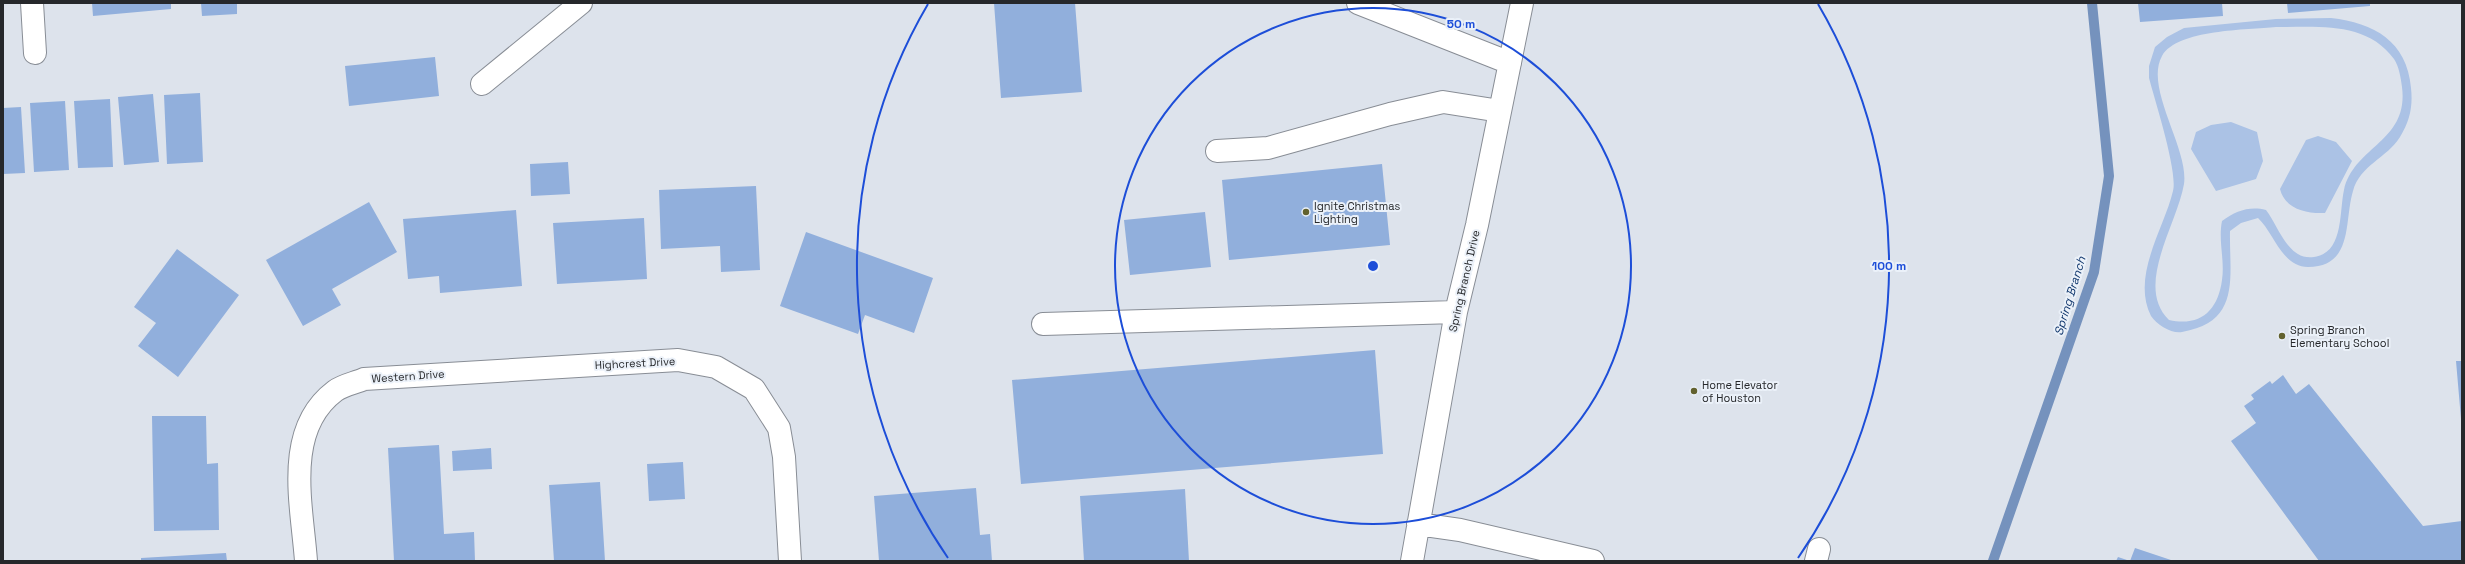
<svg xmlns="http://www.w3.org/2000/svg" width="2465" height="564" font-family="'Space Grotesk',sans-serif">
<rect width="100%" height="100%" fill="#dde3ec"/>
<path fill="#abc2e5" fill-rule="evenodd" d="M 2331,18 C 2374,23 2407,41 2411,88 C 2413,106 2410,121 2400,137 C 2387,158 2360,165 2353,191 C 2344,220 2354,267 2308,267 C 2282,267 2274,233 2258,218 L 2241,223 L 2230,231 C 2229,276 2242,322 2182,332 C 2172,334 2157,325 2151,316 C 2131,276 2164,229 2173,191 C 2178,172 2155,101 2149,78 L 2149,66 L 2155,47 L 2167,37 L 2184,28 L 2276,19 ZM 2276,27 C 2317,27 2367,21 2394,59 C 2399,66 2401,79 2402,87 C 2409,142 2354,146 2344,190 C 2339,212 2344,253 2314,257 C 2288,261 2279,227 2266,210 C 2249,206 2236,211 2222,221 C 2218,241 2225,260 2222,280 C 2218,310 2201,327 2169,320 C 2134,286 2177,225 2184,184 C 2189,149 2144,88 2162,56 C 2177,29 2248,30 2276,27 Z
M 2231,122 L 2257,132 L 2263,161 L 2256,179 L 2216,191 L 2191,149 L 2196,132 L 2211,125 Z
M 2318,136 L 2336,142 L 2352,161 L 2325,213 C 2306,214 2285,209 2280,189 L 2306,140 Z"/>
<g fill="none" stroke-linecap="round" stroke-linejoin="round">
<path stroke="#7592bd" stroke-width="10" d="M 1993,561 L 2094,272 L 2109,176 L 2092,3"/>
</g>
<path fill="#91afdc" d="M 92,3 L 171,3 L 171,9 L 93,16 Z
M 201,3 L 237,3 L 237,14 L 202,16 Z
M 994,3 L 1075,3 L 1082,92 L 1001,98 Z
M 2138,3 L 2222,3 L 2223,16 L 2140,22 Z
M 2287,3 L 2370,3 L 2370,6 L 2288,13 Z
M 435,57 L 439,96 L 349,106 L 345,66 Z
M 200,93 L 203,162 L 167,164 L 164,95 Z
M 153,94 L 159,162 L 124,165 L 118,97 Z
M 110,99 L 113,167 L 78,168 L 74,101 Z
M 65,101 L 69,170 L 34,172 L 30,103 Z
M 21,107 L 25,173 L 3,174 L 3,108 Z
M 568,162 L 570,194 L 531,196 L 530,164 Z
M 1382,164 L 1390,245 L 1229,260 L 1222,180 Z
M 756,186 L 760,270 L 721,272 L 720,246 L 661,249 L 659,190 Z
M 369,202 L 397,252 L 332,289 L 341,305 L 303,326 L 266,260 Z
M 516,210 L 522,286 L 440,293 L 439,276 L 408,279 L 403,219 Z
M 1205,212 L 1211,267 L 1130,275 L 1124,220 Z
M 644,218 L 647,279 L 557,284 L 553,223 Z
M 806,232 L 933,278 L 914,333 L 865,315 L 858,334 L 780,306 Z
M 177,249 L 239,295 L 178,377 L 138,346 L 156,323 L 134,307 Z
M 1375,350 L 1383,454 L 1021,484 L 1012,380 Z
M 2456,361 L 2462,361 L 2462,419 L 2461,419 Z
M 2283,375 L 2296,394 L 2309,384 L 2423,526 L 2462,521 L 2462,561 L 2319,561 L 2231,441 L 2256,423 L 2244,406 L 2254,399 L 2251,395 L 2270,381 L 2272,384 Z
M 152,416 L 206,416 L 207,464 L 218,463 L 219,530 L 154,531 Z
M 439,445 L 444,534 L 474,532 L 475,561 L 394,561 L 388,448 Z
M 491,448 L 492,469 L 453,471 L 452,451 Z
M 683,462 L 685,499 L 649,501 L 647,464 Z
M 600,482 L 605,561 L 554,561 L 549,485 Z
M 976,488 L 980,535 L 990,534 L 992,561 L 879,561 L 874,496 Z
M 1185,489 L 1189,561 L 1084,561 L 1080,496 Z
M 2135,548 L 2174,561 L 2116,561 L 2118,557 L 2130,561 Z
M 226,553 L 227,561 L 141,561 L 141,558 Z"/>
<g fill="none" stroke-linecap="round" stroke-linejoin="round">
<g stroke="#888d95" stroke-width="24">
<path id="minor" d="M 32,3 L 35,53
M 1358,3 L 1510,63
M 482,84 L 581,3
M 1217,151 L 1268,148 L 1390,114 L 1443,102 L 1500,111
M 1043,324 L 1456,312
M 1418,524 L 1460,530 L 1593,561
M 306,561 C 302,505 283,430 335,391 C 343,385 355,383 364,379 L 678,360 L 716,367 L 754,389 L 779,428 L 784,457 L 790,561
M 1412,561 L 1456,312 L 1477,225 L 1522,3
M 1816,561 L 1819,549"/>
</g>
<use href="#minor" stroke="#fff" stroke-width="22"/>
</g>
<g fill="none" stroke="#1d4ed8" stroke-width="2">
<circle cx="1373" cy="266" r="258"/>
<path d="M948 558A516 516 0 0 1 928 4M1818 4A516 516 0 0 1 1798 558"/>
</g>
<g fill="#62612e" stroke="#ebf1f9" stroke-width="1.5">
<circle cx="1306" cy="212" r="4"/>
<circle cx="2282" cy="336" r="4"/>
<circle cx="1694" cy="391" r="4"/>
</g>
<g text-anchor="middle" stroke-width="4" stroke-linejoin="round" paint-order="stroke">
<g font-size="11" fill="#26282b" stroke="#ebf1f9" text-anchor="start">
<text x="1314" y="210">Ignite Christmas<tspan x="1314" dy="13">Lighting</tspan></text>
<text x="2290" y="334">Spring Branch<tspan x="2290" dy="13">Elementary School</tspan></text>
<text x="1702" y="389">Home Elevator<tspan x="1702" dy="13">of Houston</tspan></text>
</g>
<g font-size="11" fill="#26282b" stroke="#ebf1f9">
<text transform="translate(1464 281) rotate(-77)" y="4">Spring Branch Drive</text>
<text transform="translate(635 363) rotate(-3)" y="4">Highcrest Drive</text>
<text transform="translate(408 376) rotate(-4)" y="4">Western Drive</text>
</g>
<g font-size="12" font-style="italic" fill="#10366c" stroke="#ebf1f9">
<text transform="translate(2070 296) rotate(-73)" y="4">Spring Branch</text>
</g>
</g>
<circle cx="1373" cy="266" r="6" fill="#1d4ed8" stroke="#ebf1f9" stroke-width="2"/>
<g font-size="12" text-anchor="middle" font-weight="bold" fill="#1d4ed8" stroke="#ebf1f9" stroke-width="4" stroke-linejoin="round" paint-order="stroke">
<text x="1461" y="28">50 m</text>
<text x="1889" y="270">100 m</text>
</g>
<rect width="2465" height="564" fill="none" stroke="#26282b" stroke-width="8"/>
</svg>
